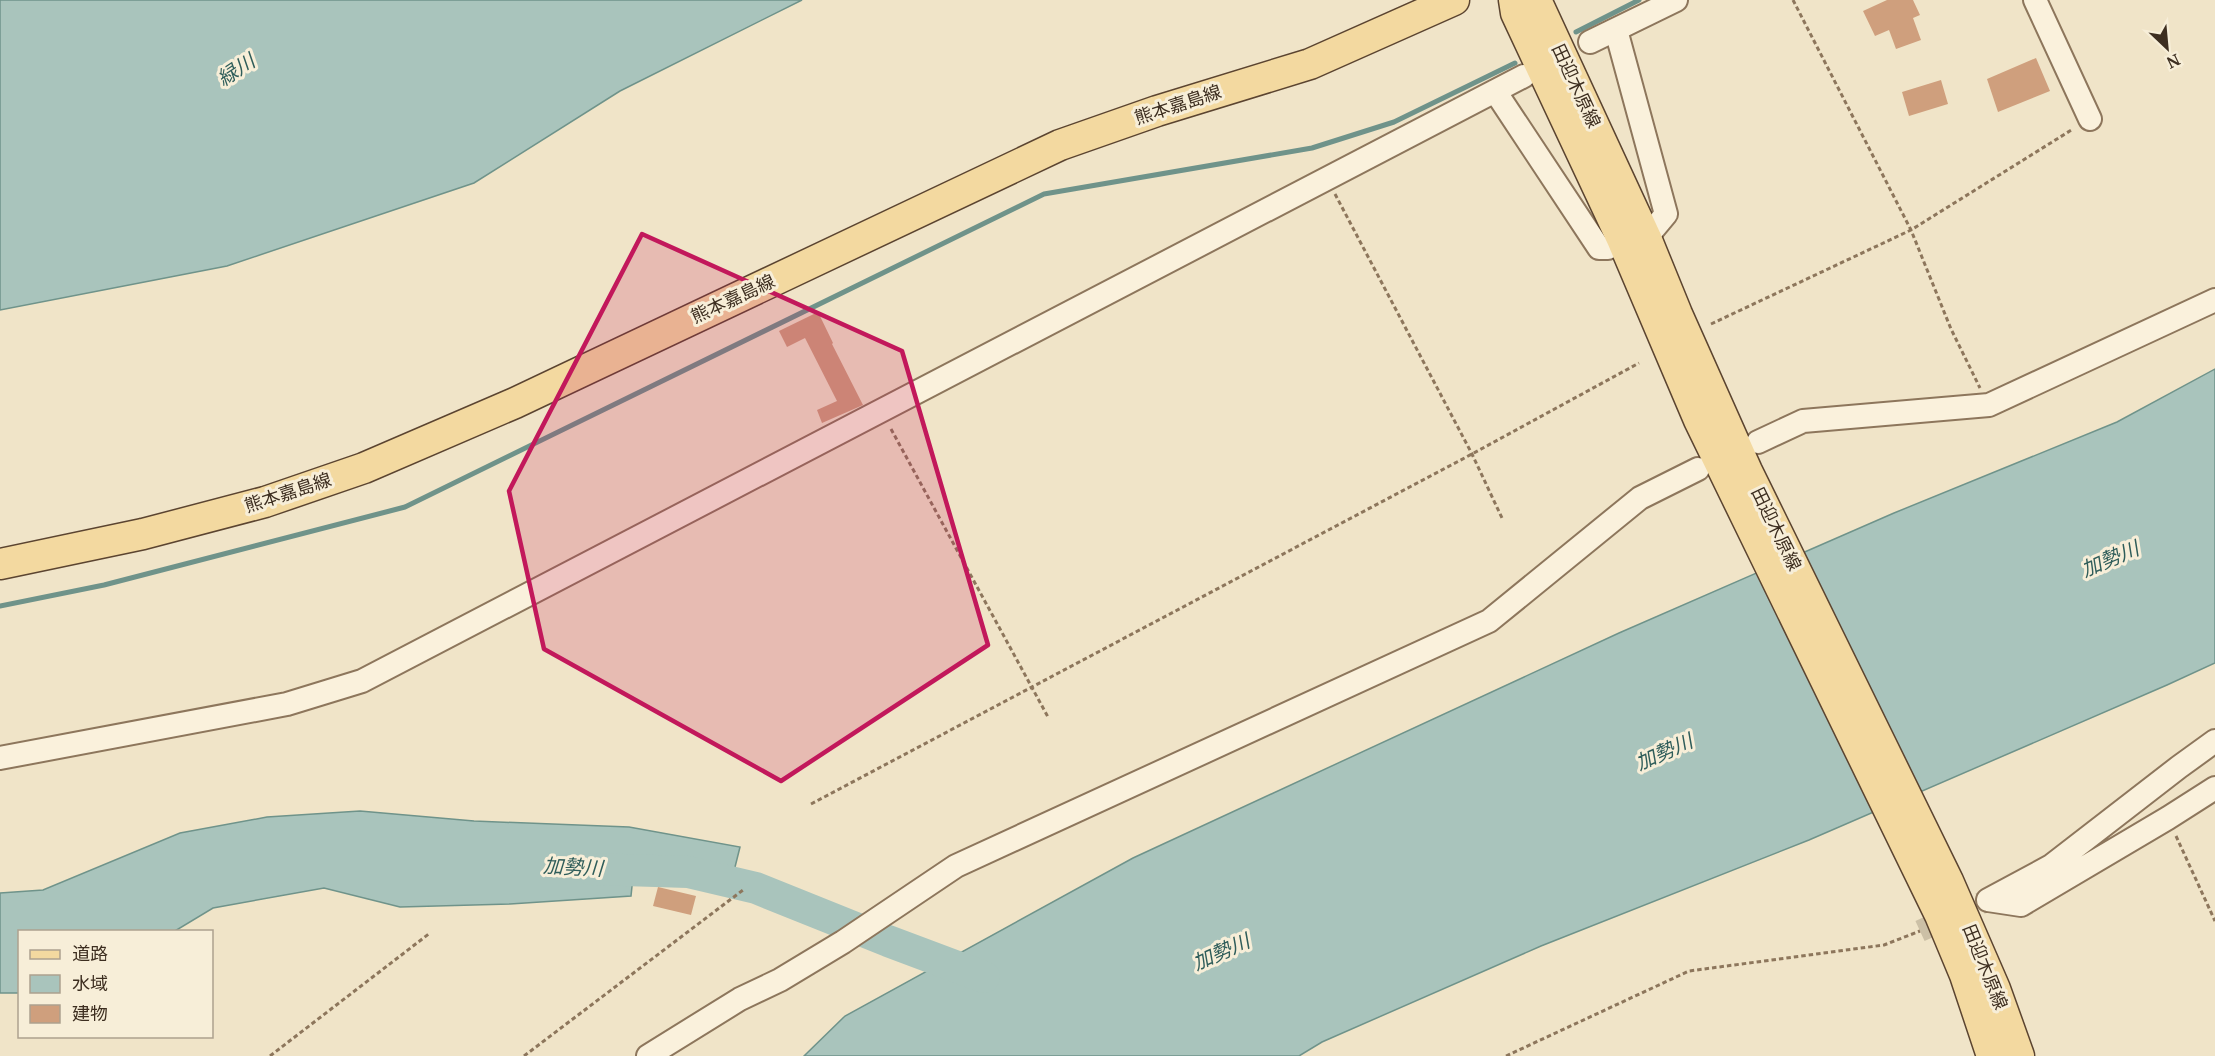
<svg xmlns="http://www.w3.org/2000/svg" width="2215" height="1056" font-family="'Noto Serif','Noto Sans JP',serif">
<rect width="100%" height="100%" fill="#f0e4c8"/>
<path fill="#a9c4bc" stroke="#6f938a" stroke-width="1.5" d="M 0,0 L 802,0 L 620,91 L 474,183 L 227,266 L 0,310 Z
M 2215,369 L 2215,663 L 2167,685 L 1809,840 L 1541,946 L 1322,1042 L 1299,1056 L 804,1056 L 845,1016 L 1133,858 L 1619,633 L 1894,513 L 2117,422 Z
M 360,811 L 474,821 L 629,827 L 740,847 L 732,879 L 648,859 L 634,867 L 631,896 L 510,904 L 400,907 L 324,888 L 213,908 L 175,931 L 20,932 L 19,993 L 0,993 L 0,893 L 43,890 L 180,833 L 267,817 Z"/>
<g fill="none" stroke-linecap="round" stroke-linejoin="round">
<path stroke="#6f938a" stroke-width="5" d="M 1576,32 L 1639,0
M 0,606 L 104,585 L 405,507 L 1044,194 L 1312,148 L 1394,122 L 1515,63"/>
<path stroke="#a9c4bc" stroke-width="32" d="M 591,869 L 688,872 L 756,888 L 888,941 L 984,977"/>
</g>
<path fill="#cf9f7d" d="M 1887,0 L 1913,0 L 1920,15 L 1913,18 L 1921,40 L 1896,49 L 1889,30 L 1875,36 L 1863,11 Z
M 2036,58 L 2050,91 L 1998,112 L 1987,79 Z
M 1941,80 L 1948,104 L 1909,116 L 1902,92 Z
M 818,312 L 833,343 L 832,344 L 863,405 L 822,423 L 817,410 L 837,401 L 805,338 L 787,347 L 779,331 Z
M 658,887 L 696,896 L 691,915 L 653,906 Z"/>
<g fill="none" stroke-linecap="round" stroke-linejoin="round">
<path stroke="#ccc0a6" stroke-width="22" stroke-dasharray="22 11" stroke-linecap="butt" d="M 1920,931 L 1988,900"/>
<g stroke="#8d765c" stroke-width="26">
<path id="minor" d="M 2035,0 L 2090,119
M 1616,30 L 1666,214 L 1646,238
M 1590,42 L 1676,0
M 1495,91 L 1599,248 L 1608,248 L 1622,239
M 1758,442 L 1803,421 L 1989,405 L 2215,300
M 0,758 L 287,704 L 362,681 L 1524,76
M 1988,900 L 2051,866 L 2179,767 L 2215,741
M 1988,900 L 2021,905 L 2168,818 L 2215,788
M 648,1056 L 740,999 L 780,980 L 843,942 L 956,866 L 1489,621 L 1640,498 L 1698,469"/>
</g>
<g stroke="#5b4430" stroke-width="33">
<path id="major" d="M 1514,0 L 1516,13 L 1622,239 L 1699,420 L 1940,915 L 1965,975 L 1992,1056
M 1536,0 L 1646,238 L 1677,314 L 1747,471 L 1948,881 L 1995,989 L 2019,1056
M 0,564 L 143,534 L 265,502 L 364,468 L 515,403 L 1060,145 L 1157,111 L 1310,64 L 1454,0"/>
</g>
<path stroke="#8d765c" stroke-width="3" stroke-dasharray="4.5 3" stroke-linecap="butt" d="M 1793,0 L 1911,230 L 1951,329 L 1980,388
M 1335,194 L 1472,454 L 1502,518
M 1711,324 L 1911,230 L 2073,129
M 891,429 L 1048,717
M 811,804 L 1472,454 L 1639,363
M 2176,836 L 2215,921
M 270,1056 L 430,933
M 524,1056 L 743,890
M 1506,1056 L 1689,971 L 1884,945 L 1920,931"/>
<use href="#minor" stroke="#faf1dc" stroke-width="22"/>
<use href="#major" stroke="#f3d9a0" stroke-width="30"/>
</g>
<path fill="#c2185b" fill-opacity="0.2" stroke="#c2185b" stroke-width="4.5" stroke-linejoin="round" d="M 642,234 L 902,351 L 988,645 L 781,781 L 544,649 L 509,491 Z"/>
<g text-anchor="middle" stroke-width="6" stroke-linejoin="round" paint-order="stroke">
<g font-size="18" fill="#3d2e20" stroke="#f7eed8">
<text transform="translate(1576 86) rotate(65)" y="6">田迎木原線</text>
<text transform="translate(1178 105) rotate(-18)" y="6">熊本嘉島線</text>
<text transform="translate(733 299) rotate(-25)" y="6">熊本嘉島線</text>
<text transform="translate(288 493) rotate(-18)" y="6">熊本嘉島線</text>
<text transform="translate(1776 529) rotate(64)" y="6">田迎木原線</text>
<text transform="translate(1985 967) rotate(68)" y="6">田迎木原線</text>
</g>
<g font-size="20" font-style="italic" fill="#2f5d5a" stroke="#f7eed8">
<text transform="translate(236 70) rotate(-33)" y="7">緑川</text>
<text transform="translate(2110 559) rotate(-23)" y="7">加勢川</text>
<text transform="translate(1664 752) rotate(-24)" y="7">加勢川</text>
<text transform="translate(573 867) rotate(3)" y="7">加勢川</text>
<text transform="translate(1221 952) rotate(-24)" y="7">加勢川</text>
</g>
</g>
<rect x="18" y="930" width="195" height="108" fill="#f7eed8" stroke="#ada18e" stroke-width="1.5"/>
<rect x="30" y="950" width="30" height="9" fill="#f3d9a0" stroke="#ada18e" stroke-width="1.5"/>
<text x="72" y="960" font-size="18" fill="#3d2e20">道路</text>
<rect x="30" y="975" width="30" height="18" fill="#a9c4bc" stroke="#ada18e" stroke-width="1.5"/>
<text x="72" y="990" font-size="18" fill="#3d2e20">水域</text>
<rect x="30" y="1005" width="30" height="18" fill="#cf9f7d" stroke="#ada18e" stroke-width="1.5"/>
<text x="72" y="1020" font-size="18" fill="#3d2e20">建物</text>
<g transform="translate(2167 48) rotate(154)" stroke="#f7eed8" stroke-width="4.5" paint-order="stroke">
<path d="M0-4.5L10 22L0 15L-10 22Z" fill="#3d2e20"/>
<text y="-9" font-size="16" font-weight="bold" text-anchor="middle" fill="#3d2e20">N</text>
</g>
</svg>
